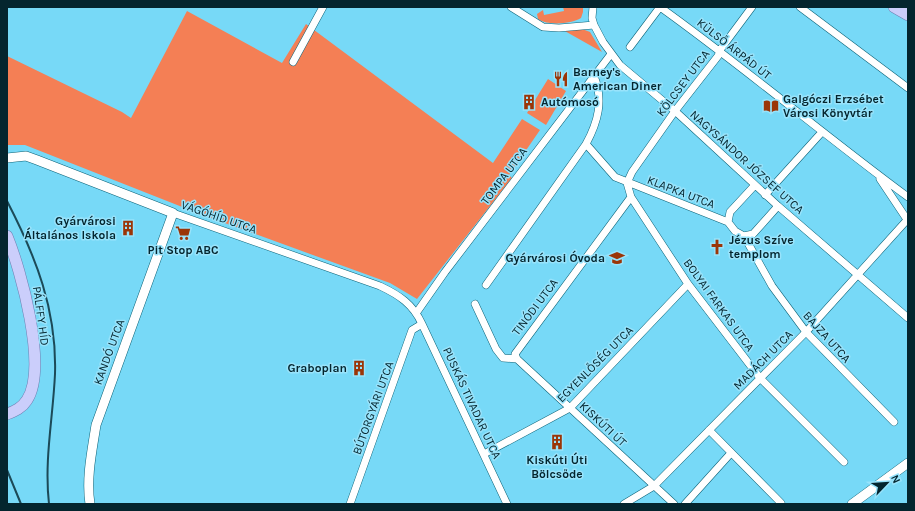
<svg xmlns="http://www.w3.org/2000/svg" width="915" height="511" font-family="Karla,sans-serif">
<rect width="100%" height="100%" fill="#77d9f7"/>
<path fill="#f47f55" d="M 563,7 L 583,7 L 583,12 L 581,18 C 571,24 548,26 538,19 L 537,14 L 543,10 L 544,15 L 564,11 Z
M 187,11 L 282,63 L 306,24 L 493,163 L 522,119 L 540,130 L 509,175 L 512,178 L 417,299 L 390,283 L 200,214 L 25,145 L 7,145 L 7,56 L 122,112 L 131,118 Z
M 582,29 L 590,32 L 602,52 L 563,30 Z
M 548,79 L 566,91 L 546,125 L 527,113 Z"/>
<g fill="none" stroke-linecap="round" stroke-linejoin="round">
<g stroke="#0c6378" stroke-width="8">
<path id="minor" d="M 511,7 L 543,27 L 559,28 L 594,25
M 593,7 L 592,18 L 594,25 L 603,42 L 620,65 L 675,111 L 778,206 L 908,318
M 660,7 C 745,68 824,135 908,197
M 752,7 L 720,50 L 718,56 L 675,111 L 632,172 L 627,183 L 631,197 L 688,284 L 760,378 L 844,462
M 800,7 L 908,88
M 630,47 L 660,7
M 293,62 L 323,7
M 594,76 C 604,100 598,122 586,144 L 615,177 L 728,222
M 880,179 L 908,221
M 755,185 L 730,212 L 728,222 L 735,231 L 744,236 L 753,234 L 778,206
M 765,195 L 822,132
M 631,197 L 515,354 L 517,359 L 674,504
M 173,213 L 380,286 C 399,295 413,304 422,324 L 507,504
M 744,236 L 772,286 L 806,332 L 894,422
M 486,285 L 586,144
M 475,304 L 496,349 L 503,358 L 517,359
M 417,312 L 445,272 L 611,54
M 709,430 L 781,503
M 484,454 L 570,408 L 688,284
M 350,504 L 412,330 L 422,324
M 624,504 L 654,486 L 806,332 L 907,220
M 685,504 L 731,453"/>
</g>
<g stroke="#0c6378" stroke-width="10">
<path id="tertiary" d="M 7,158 L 26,156 L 37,160 L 173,213 L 96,425 C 92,451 86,478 90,504
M 852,504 L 908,463"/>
</g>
<g stroke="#6f7eb1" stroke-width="12">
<path id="primary" d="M 894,7 L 908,15
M 7,236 C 21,270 48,368 27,400 C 22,408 15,411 7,414"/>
</g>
<use href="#minor" stroke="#fff" stroke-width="7"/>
<use href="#tertiary" stroke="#fff" stroke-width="9"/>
<use href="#primary" stroke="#cbcefb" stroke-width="11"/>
<path stroke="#1c4a58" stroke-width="2" d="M 7,201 C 36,257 57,310 55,374 C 53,418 44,460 49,504
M 7,470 L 21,504"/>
</g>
<defs>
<g id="restaurant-bare" transform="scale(1.2)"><path d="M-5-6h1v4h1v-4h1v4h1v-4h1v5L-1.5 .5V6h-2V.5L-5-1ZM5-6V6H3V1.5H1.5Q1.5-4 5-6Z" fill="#9b3507" stroke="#98e3fb" stroke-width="2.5" paint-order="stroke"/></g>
<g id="building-bare" transform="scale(1.2)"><path d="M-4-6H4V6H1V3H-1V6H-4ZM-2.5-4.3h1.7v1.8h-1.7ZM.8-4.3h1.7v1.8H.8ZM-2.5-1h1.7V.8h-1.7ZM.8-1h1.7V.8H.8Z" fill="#9b3507" stroke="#98e3fb" stroke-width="2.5" paint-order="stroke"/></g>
<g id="library-bare" transform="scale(1.2)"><path d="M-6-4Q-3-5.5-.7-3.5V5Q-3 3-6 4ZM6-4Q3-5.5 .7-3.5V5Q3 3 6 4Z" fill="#9b3507" stroke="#98e3fb" stroke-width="2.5" paint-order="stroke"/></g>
<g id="supermarket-bare" transform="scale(1.2)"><path d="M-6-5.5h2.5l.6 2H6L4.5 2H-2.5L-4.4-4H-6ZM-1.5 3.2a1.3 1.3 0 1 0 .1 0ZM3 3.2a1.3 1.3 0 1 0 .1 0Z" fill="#9b3507" stroke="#98e3fb" stroke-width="2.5" paint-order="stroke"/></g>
<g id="church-bare" transform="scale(1.2)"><path d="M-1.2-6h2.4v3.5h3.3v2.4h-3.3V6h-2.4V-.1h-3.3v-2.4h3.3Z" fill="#9b3507" stroke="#98e3fb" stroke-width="2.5" paint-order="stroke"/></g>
<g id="school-bare" transform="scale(1.2)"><path d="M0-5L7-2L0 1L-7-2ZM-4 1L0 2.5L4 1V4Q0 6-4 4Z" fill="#9b3507" stroke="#98e3fb" stroke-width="2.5" paint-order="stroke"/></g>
</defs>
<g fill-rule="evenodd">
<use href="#restaurant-bare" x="561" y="79"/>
<use href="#building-bare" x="529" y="102"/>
<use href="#library-bare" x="771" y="106"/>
<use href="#building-bare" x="128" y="228"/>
<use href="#supermarket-bare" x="183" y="233"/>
<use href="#church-bare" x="717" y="247"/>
<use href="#school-bare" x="617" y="258"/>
<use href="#building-bare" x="359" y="368"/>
<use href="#building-bare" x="557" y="442"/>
</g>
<g text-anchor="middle" stroke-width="3" stroke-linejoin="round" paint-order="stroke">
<g font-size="12" fill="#04252e" stroke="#98e3fb">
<text transform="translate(734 49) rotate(38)" y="4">KÜLSŐ ÁRPÁD ÚT</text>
<text transform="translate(683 83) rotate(-53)" y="4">KÖLCSEY UTCA</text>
<text transform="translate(747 162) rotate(42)" y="4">NAGYSÁNDOR JÓZSEF UTCA</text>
<text transform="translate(504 176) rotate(-53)" y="4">TOMPA UTCA</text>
<text transform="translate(681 192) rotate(21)" y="4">KLAPKA UTCA</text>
<text transform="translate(219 217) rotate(19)" y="4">VÁGÓHÍD UTCA</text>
<text transform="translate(719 305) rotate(54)" y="4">BOLYAI FARKAS UTCA</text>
<text transform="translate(535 307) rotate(-53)" y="4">TINÓDI UTCA</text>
<text transform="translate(41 316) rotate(82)" y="4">PÁLFFY HÍD</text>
<text transform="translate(827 337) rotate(48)" y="4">BAJZA UTCA</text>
<text transform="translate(109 352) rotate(-70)" y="4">KANDÓ UTCA</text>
<text transform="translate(763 360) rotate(-45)" y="4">MADÁCH UTCA</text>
<text transform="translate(595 364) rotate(-45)" y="4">EGYENLŐSÉG UTCA</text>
<text transform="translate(472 403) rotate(65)" y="4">PUSKÁS TIVADAR UTCA</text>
<text transform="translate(373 408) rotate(-70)" y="4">BÚTORGYÁRI UTCA</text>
<text transform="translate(603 424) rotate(43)" y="4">KISKÚTI ÚT</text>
</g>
<g font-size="12" font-weight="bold" fill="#04252e" stroke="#98e3fb" text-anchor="start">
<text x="573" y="76">Barney's<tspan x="573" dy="14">American Diner</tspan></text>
<text x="783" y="103">Galgóczi Erzsébet<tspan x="783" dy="14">Városi Könyvtár</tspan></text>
<text x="541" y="106">Autómosó</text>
<text x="116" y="225" text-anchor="end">Gyárvárosi<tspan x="116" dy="14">Általános Iskola</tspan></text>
<text x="729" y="244">Jézus Szíve<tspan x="729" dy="14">templom</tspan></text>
<text x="183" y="254" text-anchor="middle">Pit Stop ABC</text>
<text x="605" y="262" text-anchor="end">Gyárvárosi Óvoda</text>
<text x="347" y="372" text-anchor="end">Graboplan</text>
<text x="557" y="464" text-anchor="middle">Kiskúti Úti<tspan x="557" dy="14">Bölcsőde</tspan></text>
</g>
</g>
<rect width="915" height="511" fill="none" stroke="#04252e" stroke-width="16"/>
<g transform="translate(887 483) rotate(65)" stroke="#98e3fb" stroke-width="3" paint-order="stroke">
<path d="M0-3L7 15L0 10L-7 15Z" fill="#04252e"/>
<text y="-6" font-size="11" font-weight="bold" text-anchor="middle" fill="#04252e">N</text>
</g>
</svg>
